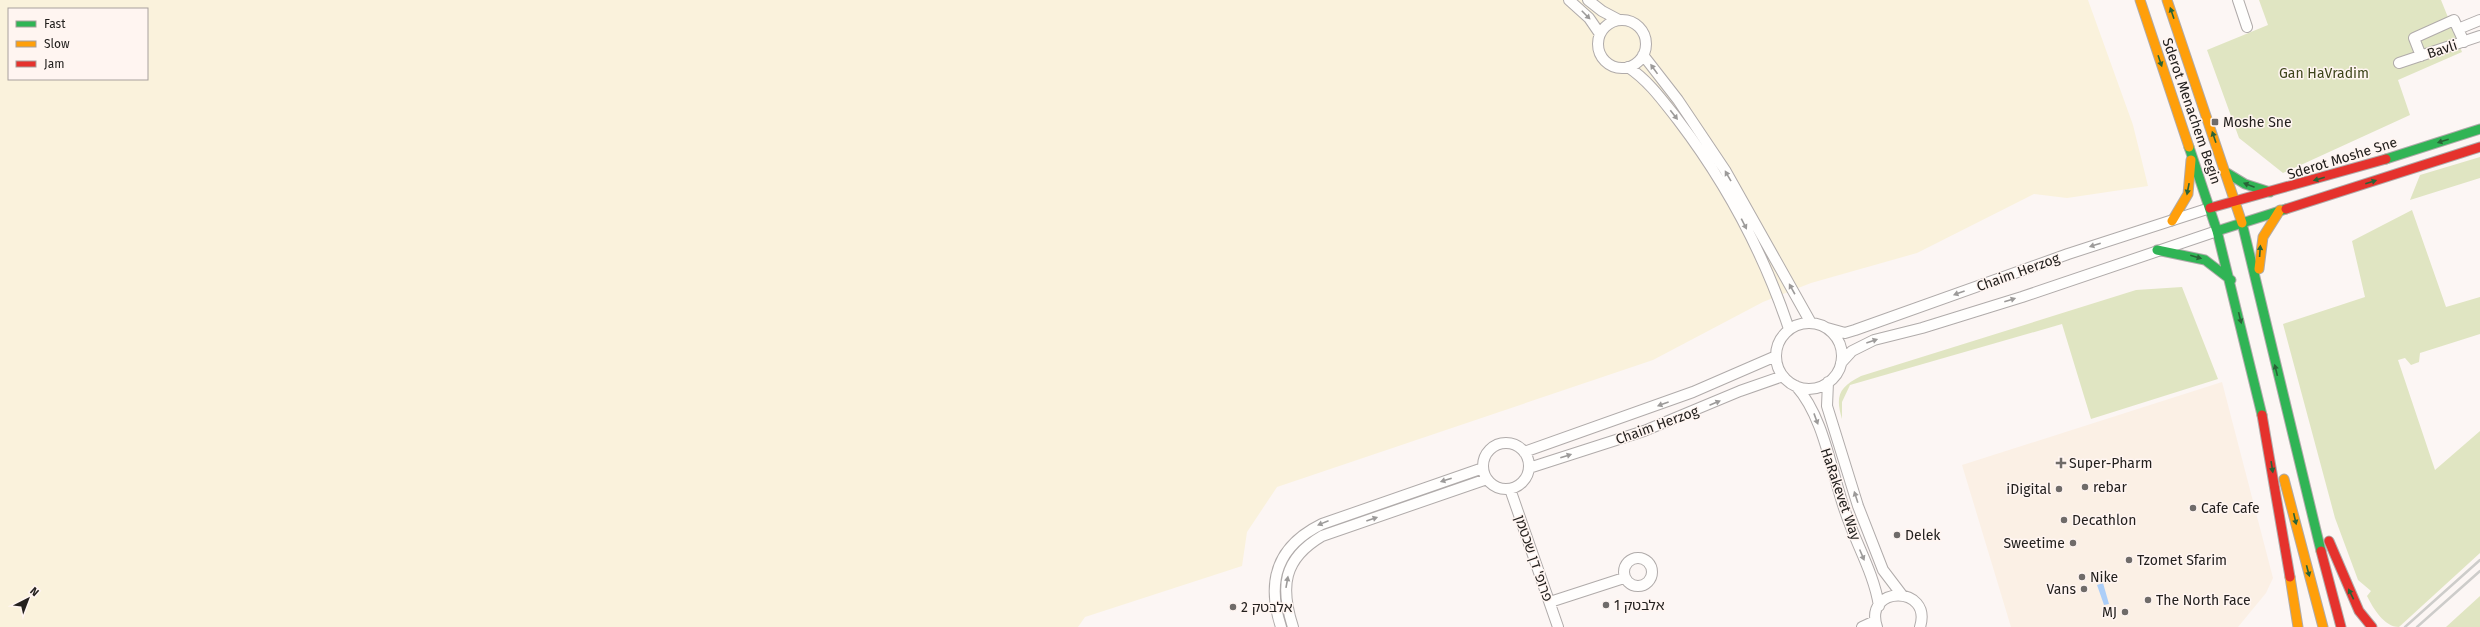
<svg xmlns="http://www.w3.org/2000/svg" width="2480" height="627" font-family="'Fira Sans','Noto Sans Hebrew',sans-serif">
<rect width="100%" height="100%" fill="#fcf6f4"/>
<path fill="#fbf0e5" d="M 2222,382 L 2273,578 L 2266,593 L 2238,627 L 2011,627 L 1962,465 Z"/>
<path fill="#e0e5c2" d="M 2259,0 L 2441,0 L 2462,52 L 2398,80 L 2410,115 L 2283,173 L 2239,138 L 2207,50 L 2268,25 Z
M 2480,157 L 2480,178 L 2410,200 L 2420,175 Z
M 2412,210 L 2446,307 L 2480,297 L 2480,334 L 2420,353 L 2419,362 L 2411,365 L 2405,358 L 2398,360 L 2435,470 L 2480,431 L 2480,553 L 2399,627 C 2384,627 2373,608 2367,596 L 2371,591 L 2358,580 L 2335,518 L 2283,324 L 2365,297 L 2352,241 Z
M 2182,287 L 2218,379 L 2091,419 L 2062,324 L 1850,385 L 1842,402 L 1842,419 C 1835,396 1839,387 1861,376 L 2136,290 Z
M 2480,596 L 2480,627 L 2446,627 Z"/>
<path fill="#faf2dc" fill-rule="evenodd" d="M 0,0 L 2088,0 L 2133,125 L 2148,186 L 2067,198 L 2034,194 L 1917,253 L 1811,283 L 1763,302 L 1653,360 L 1277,487 L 1247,532 L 1242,566 L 1085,617 L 1078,627 L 0,627 ZM 9,9 L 147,9 L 147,79 L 9,79 Z"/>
<path fill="#accef8" d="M 2103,583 L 2109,604 L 2104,605 L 2097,585 Z"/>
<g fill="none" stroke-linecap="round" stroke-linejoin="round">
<g stroke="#b0abaa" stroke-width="12">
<path id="street" d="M 1569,0 L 1589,18 L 1600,34
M 1588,0 L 1602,11 L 1619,20
M 2238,0 L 2247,27
M1598 44a24 24 0 1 1 48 0a24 24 0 1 1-48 0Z
M 2458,29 L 2480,20
M 1643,55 L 1678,100 L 1725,170 L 1811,323
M 2421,56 L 2414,38 L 2454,20 L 2464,42
M 2399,63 L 2480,36
M 1628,67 C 1649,81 1663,101 1678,120 C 1726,183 1764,254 1789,329
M1776 356a33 33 0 1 1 66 0a33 33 0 1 1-66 0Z
M 1827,328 L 1845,333 L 1855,330 L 2068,254 L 2210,208
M 1841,363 L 1852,351 L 1874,340 L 1922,328 L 2022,297 L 2217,231
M 1828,382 L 1827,406 L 1858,506 L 1883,570 L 1902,595
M 1796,386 C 1824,417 1831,471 1845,511 C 1855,542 1874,573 1879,606
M1483 466a23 23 0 1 1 46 0a23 23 0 1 1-46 0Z
M 1524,452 L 1693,392 L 1776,356
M 1529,468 L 1644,431 L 1740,391 L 1783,376
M 1510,489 L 1558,627
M1624 572a14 14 0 1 1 28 0a14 14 0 1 1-28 0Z
M 1550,602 L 1624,578
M 1281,627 C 1266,581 1277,546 1322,524 L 1483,468
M 1293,627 C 1280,587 1283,559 1322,536 L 1487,479
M 1862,627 L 1875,621
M 1877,627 C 1863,585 1933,585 1920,627"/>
</g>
<g stroke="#b0abaa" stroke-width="11">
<path id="fast" d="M 2189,147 L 2217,231 L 2286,209
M 2386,159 L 2480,129
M 2227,173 L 2245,184 L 2270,192
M 2242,223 L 2321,551
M 2217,231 L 2262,415
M 2157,250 L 2205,260 L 2231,280"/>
</g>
<g stroke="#b0abaa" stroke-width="11">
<path id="slow" d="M 2140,0 L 2189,147
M 2167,0 L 2242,223
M 2172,221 L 2188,194 L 2191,160
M 2259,269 L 2263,237 L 2280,210
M 2284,479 L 2323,627
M 2290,577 L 2298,627"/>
</g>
<g stroke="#b0abaa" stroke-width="11">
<path id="jam" d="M 2210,208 L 2386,159
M 2286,209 L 2480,147
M 2262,415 L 2290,577
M 2329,541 L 2359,611 L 2372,627
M 2321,551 L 2341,627"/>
</g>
<use href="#street" stroke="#fffefd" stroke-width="10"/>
<use href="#fast" stroke="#30b455" stroke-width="9"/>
<use href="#slow" stroke="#ff9f0a" stroke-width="9"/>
<use href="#jam" stroke="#e5322d" stroke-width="9"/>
<path stroke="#cdccca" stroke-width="2.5" d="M 2405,627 L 2480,560
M 2417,627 L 2480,571"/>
</g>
<defs><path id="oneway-solid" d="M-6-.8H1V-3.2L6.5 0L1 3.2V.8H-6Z"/></defs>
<g fill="#296337">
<use href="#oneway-solid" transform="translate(2172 13) rotate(-109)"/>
<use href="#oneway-solid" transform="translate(2160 61) rotate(71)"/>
<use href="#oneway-solid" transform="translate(2214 137) rotate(-109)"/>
<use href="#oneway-solid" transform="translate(2443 141) rotate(162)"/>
<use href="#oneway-solid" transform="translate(2319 179) rotate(164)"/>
<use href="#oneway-solid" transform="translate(2371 182) rotate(-18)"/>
<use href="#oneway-solid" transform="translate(2249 185) rotate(-159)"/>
<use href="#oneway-solid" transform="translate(2188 189) rotate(101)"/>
<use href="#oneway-solid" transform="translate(2260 251) rotate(-86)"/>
<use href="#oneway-solid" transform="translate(2196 257) rotate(16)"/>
<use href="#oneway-solid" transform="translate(2240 318) rotate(76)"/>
<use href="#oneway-solid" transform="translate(2276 370) rotate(-104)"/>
<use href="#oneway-solid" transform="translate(2272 467) rotate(81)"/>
<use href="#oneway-solid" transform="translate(2295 519) rotate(77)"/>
<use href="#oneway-solid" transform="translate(2308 571) rotate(75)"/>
<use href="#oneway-solid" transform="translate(2351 594) rotate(-116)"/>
</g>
<g fill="#9c9a99">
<use href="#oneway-solid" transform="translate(1586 15) rotate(45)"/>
<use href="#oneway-solid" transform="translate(1654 69) rotate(-126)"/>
<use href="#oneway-solid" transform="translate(1674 115) rotate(52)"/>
<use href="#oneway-solid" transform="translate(1728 176) rotate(-120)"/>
<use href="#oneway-solid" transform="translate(1744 224) rotate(63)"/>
<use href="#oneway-solid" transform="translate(2095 245) rotate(162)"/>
<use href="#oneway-solid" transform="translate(1792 289) rotate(-119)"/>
<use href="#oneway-solid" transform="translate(1959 293) rotate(160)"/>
<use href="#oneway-solid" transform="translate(2010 300) rotate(-18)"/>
<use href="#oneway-solid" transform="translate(1872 341) rotate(-19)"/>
<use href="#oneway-solid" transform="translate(1715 403) rotate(-23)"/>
<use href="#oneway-solid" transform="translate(1663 404) rotate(160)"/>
<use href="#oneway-solid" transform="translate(1816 419) rotate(70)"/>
<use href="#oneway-solid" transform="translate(1566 456) rotate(-18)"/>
<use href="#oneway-solid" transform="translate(1446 480) rotate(162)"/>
<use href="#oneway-solid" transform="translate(1856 497) rotate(-108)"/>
<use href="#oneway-solid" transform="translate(1372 519) rotate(-19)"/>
<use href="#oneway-solid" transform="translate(1323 523) rotate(158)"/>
<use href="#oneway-solid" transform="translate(1862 555) rotate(67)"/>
<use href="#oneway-solid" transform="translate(1287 582) rotate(-80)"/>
</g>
<g fill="#6f6b69" stroke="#fff5f1" stroke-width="1.5">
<rect x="2211" y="118" width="8" height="8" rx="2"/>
<path d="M2059 457h4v4h4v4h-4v4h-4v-4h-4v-4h4z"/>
<circle cx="2085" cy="487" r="4"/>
<circle cx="2059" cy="489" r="4"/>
<circle cx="2193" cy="508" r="4"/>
<circle cx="2064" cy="520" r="4"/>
<circle cx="1897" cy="535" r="4"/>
<circle cx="2073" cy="543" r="4"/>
<circle cx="2129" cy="560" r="4"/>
<circle cx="2082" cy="577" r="4"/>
<circle cx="2084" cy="589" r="4"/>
<circle cx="2148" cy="600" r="4"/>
<circle cx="1606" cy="605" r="4"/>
<circle cx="1233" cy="607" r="4"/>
<circle cx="2125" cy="612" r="4"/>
</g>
<g text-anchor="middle" stroke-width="3" stroke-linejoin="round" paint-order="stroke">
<g font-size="14" fill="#23201e" stroke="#fff5f1">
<text transform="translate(2442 49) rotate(-18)" y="5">Bavli</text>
<text transform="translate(2192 111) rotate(71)" y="5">Sderot Menachem Begin</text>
<text transform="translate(2342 158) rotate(-17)" y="5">Sderot Moshe Sne</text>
<text transform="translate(2018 272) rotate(-20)" y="5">Chaim Herzog</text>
<text transform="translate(1657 425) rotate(-20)" y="5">Chaim Herzog</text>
<text transform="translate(1841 494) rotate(71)" y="5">HaRakevet Way</text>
<text transform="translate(1534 558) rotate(71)" y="5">פרופ' דן שכטמן</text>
</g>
<g font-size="14" fill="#3d441a" stroke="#fff5f1">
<text x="2324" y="78">Gan HaVradim</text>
</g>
<g font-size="14" fill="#23201e" stroke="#fff5f1" text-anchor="start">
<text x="2223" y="127">Moshe Sne</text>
<text x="2069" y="468">Super-Pharm</text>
<text x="2093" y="492">rebar</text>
<text x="2051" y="494" text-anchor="end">iDigital</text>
<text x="2201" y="513">Cafe Cafe</text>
<text x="2072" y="525">Decathlon</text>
<text x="1905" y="540">Delek</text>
<text x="2065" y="548" text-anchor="end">Sweetime</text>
<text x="2137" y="565">Tzomet Sfarim</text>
<text x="2090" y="582">Nike</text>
<text x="2076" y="594" text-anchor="end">Vans</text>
<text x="2156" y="605">The North Face</text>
<text x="1614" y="610">אלבטק 1</text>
<text x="1241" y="612">אלבטק 2</text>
<text x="2117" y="617" text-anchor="end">MJ</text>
</g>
</g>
<rect x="8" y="8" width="140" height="72" fill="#fff5f1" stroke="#a7a09d"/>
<rect x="16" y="21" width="20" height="6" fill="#30b455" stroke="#a7a09d"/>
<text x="44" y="28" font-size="12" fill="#23201e">Fast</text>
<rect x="16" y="41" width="20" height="6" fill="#ff9f0a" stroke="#a7a09d"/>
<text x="44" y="48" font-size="12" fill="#23201e">Slow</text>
<rect x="16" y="61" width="20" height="6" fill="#e5322d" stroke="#a7a09d"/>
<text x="44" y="68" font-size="12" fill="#23201e">Jam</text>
<g transform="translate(28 599) rotate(42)" stroke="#fff5f1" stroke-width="3" paint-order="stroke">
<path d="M0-3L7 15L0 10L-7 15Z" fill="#23201e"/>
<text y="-6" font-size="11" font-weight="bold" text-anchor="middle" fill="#23201e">N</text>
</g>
</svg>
